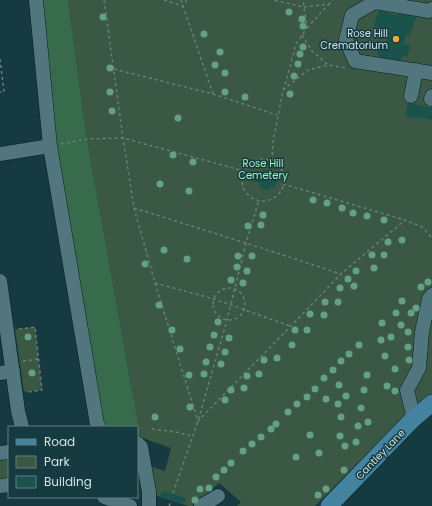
<svg xmlns="http://www.w3.org/2000/svg" width="432" height="506" font-family="Poppins,sans-serif">
<rect width="100%" height="100%" fill="#153a40"/>
<path fill="#3b5845" d="M 68,0 L 432,0 L 432,403 L 407,414 L 315,506 L 237,506 L 241,502 L 219,483 L 192,506 L 188,506 L 157,496 L 149,466 L 165,471 L 171,448 L 140,437 L 132,388 L 87,139 Z
M 35,327 L 42,390 L 24,392 L 15,329 Z
M 9,457 L 9,481 L 0,482 L 0,458 Z"/>
<path fill="#376b4b" d="M 36,0 L 68,0 L 87,139 L 136,411 L 140,437 L 138,444 L 137,427 L 99,427 L 50,146 Z"/>
<path fill="#19534c" d="M 379,10 L 398,16 L 400,10 L 417,15 L 410,35 L 407,34 L 403,44 L 411,46 L 407,57 L 403,56 L 399,67 L 377,60 L 379,55 L 377,55 L 380,44 L 385,46 L 389,31 L 374,26 Z
M 408,103 L 432,108 L 432,120 L 421,117 L 420,119 L 405,116 Z
M 264,170 L 273,173 L 272,178 L 278,180 L 275,188 L 270,187 L 269,191 L 258,187 L 260,183 L 255,182 L 258,173 L 262,175 Z
M 162,491 L 186,498 L 184,504 L 160,497 Z"/>
<g fill="none" stroke-linecap="round" stroke-linejoin="round">
<g stroke="#042024" stroke-width="15">
<path id="minor" d="M 36,0 L 50,146 L 97,424 L 99,427
M 432,9 L 429,11 L 375,2 L 352,15 L 346,40 L 355,61 L 432,73
M 411,96 L 416,70
M 431,99 L 432,96
M 0,154 L 50,146
M 0,281 L 18,411 L 22,427
M 0,373 L 13,371
M 414,419 L 407,390 L 419,368 L 422,332 L 429,299 L 432,295
M 137,443 L 141,447 L 149,492 L 149,506
M 0,453 L 9,452
M 0,486 L 9,485
M 104,497 L 130,506
M 201,506 L 218,496"/>
</g>
<g stroke="#042024" stroke-width="18">
<path id="major" d="M 329,506 L 412,420 L 432,403"/>
</g>
<path stroke="#638085" stroke-width="1.5" stroke-dasharray="3 3" stroke-linecap="butt" d="M 104,0 L 123,138 L 134,208 L 155,283 L 198,421 L 291,326 L 341,274 L 405,220 L 422,227 L 432,238
M 164,0 L 183,6 L 187,0
M 181,0 L 213,94
M 275,0 L 277,1 L 304,7 L 329,4 L 333,0
M 307,28 L 329,4
M 302,35 L 312,51 L 328,65 L 347,68
M 0,59 L 4,92 L 0,92
M 114,69 L 213,94 L 277,115
M 283,90 L 308,70 L 328,65
M 61,144 L 87,139 L 123,138 L 244,171
M242 180a21 21 0 1 1 42 0a21 21 0 1 1-42 0Z
M 272,161 L 273,142 L 283,90 L 286,82 L 296,44 L 307,28 L 303,0
M 283,184 L 405,220
M 134,208 L 246,243 L 341,274
M 155,283 L 214,299 L 290,326
M213 304a16 16 0 1 1 32 0a16 16 0 1 1-32 0Z
M 19,329 L 35,327 L 42,390 L 28,392
M 23,361 L 39,359
M 152,429 L 176,432 L 192,436
M 173,493 L 198,421 L 227,320 L 246,243 L 259,200
M 169,506 L 171,502"/>
<use href="#minor" stroke="#51767d" stroke-width="14"/>
<use href="#major" stroke="#4483a0" stroke-width="17"/>
</g>
<g fill="#63a086">
<circle cx="289" cy="12" r="3.5"/>
<circle cx="103" cy="17" r="3.5"/>
<circle cx="302" cy="19" r="3.5"/>
<circle cx="303" cy="26" r="3.5"/>
<circle cx="204" cy="34" r="3.5"/>
<circle cx="303" cy="47" r="3.5"/>
<circle cx="220" cy="52" r="3.5"/>
<circle cx="300" cy="54" r="3.5"/>
<circle cx="298" cy="64" r="3.5"/>
<circle cx="215" cy="65" r="3.5"/>
<circle cx="110" cy="68" r="3.5"/>
<circle cx="225" cy="73" r="3.5"/>
<circle cx="294" cy="76" r="3.5"/>
<circle cx="110" cy="92" r="3.5"/>
<circle cx="225" cy="92" r="3.5"/>
<circle cx="290" cy="94" r="3.5"/>
<circle cx="245" cy="97" r="3.5"/>
<circle cx="112" cy="111" r="3.5"/>
<circle cx="178" cy="118" r="3.5"/>
<circle cx="173" cy="155" r="3.5"/>
<circle cx="193" cy="162" r="3.5"/>
<circle cx="160" cy="184" r="3.5"/>
<circle cx="189" cy="191" r="3.5"/>
<circle cx="313" cy="200" r="3.5"/>
<circle cx="327" cy="203" r="3.5"/>
<circle cx="342" cy="208" r="3.5"/>
<circle cx="353" cy="213" r="3.5"/>
<circle cx="263" cy="215" r="3.5"/>
<circle cx="367" cy="216" r="3.5"/>
<circle cx="384" cy="220" r="3.5"/>
<circle cx="261" cy="225" r="3.5"/>
<circle cx="248" cy="226" r="3.5"/>
<circle cx="402" cy="240" r="3.5"/>
<circle cx="388" cy="242" r="3.5"/>
<circle cx="164" cy="250" r="3.5"/>
<circle cx="372" cy="255" r="3.5"/>
<circle cx="384" cy="255" r="3.5"/>
<circle cx="238" cy="256" r="3.5"/>
<circle cx="252" cy="256" r="3.5"/>
<circle cx="187" cy="259" r="3.5"/>
<circle cx="145" cy="264" r="3.5"/>
<circle cx="237" cy="267" r="3.5"/>
<circle cx="374" cy="268" r="3.5"/>
<circle cx="247" cy="271" r="3.5"/>
<circle cx="356" cy="271" r="3.5"/>
<circle cx="348" cy="279" r="3.5"/>
<circle cx="231" cy="280" r="3.5"/>
<circle cx="428" cy="282" r="3.5"/>
<circle cx="243" cy="283" r="3.5"/>
<circle cx="354" cy="286" r="3.5"/>
<circle cx="421" cy="287" r="3.5"/>
<circle cx="340" cy="288" r="3.5"/>
<circle cx="402" cy="301" r="3.5"/>
<circle cx="325" cy="302" r="3.5"/>
<circle cx="338" cy="302" r="3.5"/>
<circle cx="159" cy="305" r="3.5"/>
<circle cx="416" cy="308" r="3.5"/>
<circle cx="396" cy="313" r="3.5"/>
<circle cx="411" cy="313" r="3.5"/>
<circle cx="310" cy="314" r="3.5"/>
<circle cx="324" cy="315" r="3.5"/>
<circle cx="218" cy="322" r="3.5"/>
<circle cx="382" cy="323" r="3.5"/>
<circle cx="401" cy="325" r="3.5"/>
<circle cx="172" cy="330" r="3.5"/>
<circle cx="295" cy="330" r="3.5"/>
<circle cx="307" cy="330" r="3.5"/>
<circle cx="408" cy="332" r="3.5"/>
<circle cx="214" cy="335" r="3.5"/>
<circle cx="28" cy="337" r="3.5"/>
<circle cx="391" cy="337" r="3.5"/>
<circle cx="229" cy="338" r="3.5"/>
<circle cx="381" cy="340" r="3.5"/>
<circle cx="292" cy="345" r="3.5"/>
<circle cx="359" cy="345" r="3.5"/>
<circle cx="210" cy="347" r="3.5"/>
<circle cx="408" cy="347" r="3.5"/>
<circle cx="180" cy="349" r="3.5"/>
<circle cx="225" cy="352" r="3.5"/>
<circle cx="349" cy="354" r="3.5"/>
<circle cx="385" cy="356" r="3.5"/>
<circle cx="277" cy="358" r="3.5"/>
<circle cx="264" cy="360" r="3.5"/>
<circle cx="409" cy="360" r="3.5"/>
<circle cx="341" cy="361" r="3.5"/>
<circle cx="206" cy="362" r="3.5"/>
<circle cx="221" cy="364" r="3.5"/>
<circle cx="395" cy="369" r="3.5"/>
<circle cx="333" cy="370" r="3.5"/>
<circle cx="32" cy="373" r="3.5"/>
<circle cx="204" cy="374" r="3.5"/>
<circle cx="259" cy="374" r="3.5"/>
<circle cx="189" cy="375" r="3.5"/>
<circle cx="367" cy="375" r="3.5"/>
<circle cx="247" cy="376" r="3.5"/>
<circle cx="324" cy="378" r="3.5"/>
<circle cx="339" cy="385" r="3.5"/>
<circle cx="387" cy="386" r="3.5"/>
<circle cx="244" cy="388" r="3.5"/>
<circle cx="315" cy="389" r="3.5"/>
<circle cx="231" cy="390" r="3.5"/>
<circle cx="364" cy="390" r="3.5"/>
<circle cx="395" cy="391" r="3.5"/>
<circle cx="346" cy="396" r="3.5"/>
<circle cx="307" cy="397" r="3.5"/>
<circle cx="326" cy="399" r="3.5"/>
<circle cx="225" cy="400" r="3.5"/>
<circle cx="297" cy="404" r="3.5"/>
<circle cx="338" cy="404" r="3.5"/>
<circle cx="190" cy="407" r="3.5"/>
<circle cx="361" cy="408" r="3.5"/>
<circle cx="288" cy="412" r="3.5"/>
<circle cx="155" cy="417" r="3.5"/>
<circle cx="341" cy="417" r="3.5"/>
<circle cx="368" cy="422" r="3.5"/>
<circle cx="276" cy="424" r="3.5"/>
<circle cx="358" cy="426" r="3.5"/>
<circle cx="271" cy="429" r="3.5"/>
<circle cx="310" cy="435" r="3.5"/>
<circle cx="340" cy="436" r="3.5"/>
<circle cx="261" cy="437" r="3.5"/>
<circle cx="356" cy="442" r="3.5"/>
<circle cx="252" cy="444" r="3.5"/>
<circle cx="345" cy="446" r="3.5"/>
<circle cx="243" cy="451" r="3.5"/>
<circle cx="319" cy="453" r="3.5"/>
<circle cx="296" cy="457" r="3.5"/>
<circle cx="231" cy="463" r="3.5"/>
<circle cx="224" cy="470" r="3.5"/>
<circle cx="344" cy="470" r="3.5"/>
<circle cx="216" cy="477" r="3.5"/>
<circle cx="209" cy="488" r="3.5"/>
<circle cx="200" cy="489" r="3.5"/>
<circle cx="326" cy="489" r="3.5"/>
<circle cx="318" cy="495" r="3.5"/>
<circle cx="195" cy="500" r="3.5"/>
</g>
<circle fill="#eda83b" stroke="#153a40" stroke-width="1.5" cx="396" cy="39" r="4"/>
<g text-anchor="middle" stroke-width="3" stroke-linejoin="round" paint-order="stroke">
<g font-size="10" fill="#d0e3e7" stroke="#153a40" text-anchor="end">
<text x="388" y="37">Rose Hill<tspan x="388" dy="12">Crematorium</tspan></text>
</g>
<g font-size="10" fill="#a3f4c0" stroke="#153a40">
<text x="263" y="167">Rose Hill<tspan x="263" dy="12">Cemetery</tspan></text>
</g>
<g font-size="10" fill="#d0e3e7" stroke="#153a40">
<text transform="translate(380 454) rotate(-46)" y="4">Cantley Lane</text>
</g>
</g>
<rect x="8" y="426" width="130" height="72" fill="#153a40" stroke="#607e83"/>
<rect x="16" y="439" width="20" height="6" fill="#4483a0" stroke="#607e83"/>
<text x="44" y="446" font-size="12" fill="#d0e3e7">Road</text>
<rect x="16" y="456" width="20" height="12" fill="#3b5845" stroke="#607e83"/>
<text x="44" y="466" font-size="12" fill="#d0e3e7">Park</text>
<rect x="16" y="476" width="20" height="12" fill="#19534c" stroke="#607e83"/>
<text x="44" y="486" font-size="12" fill="#d0e3e7">Building</text>
</svg>
